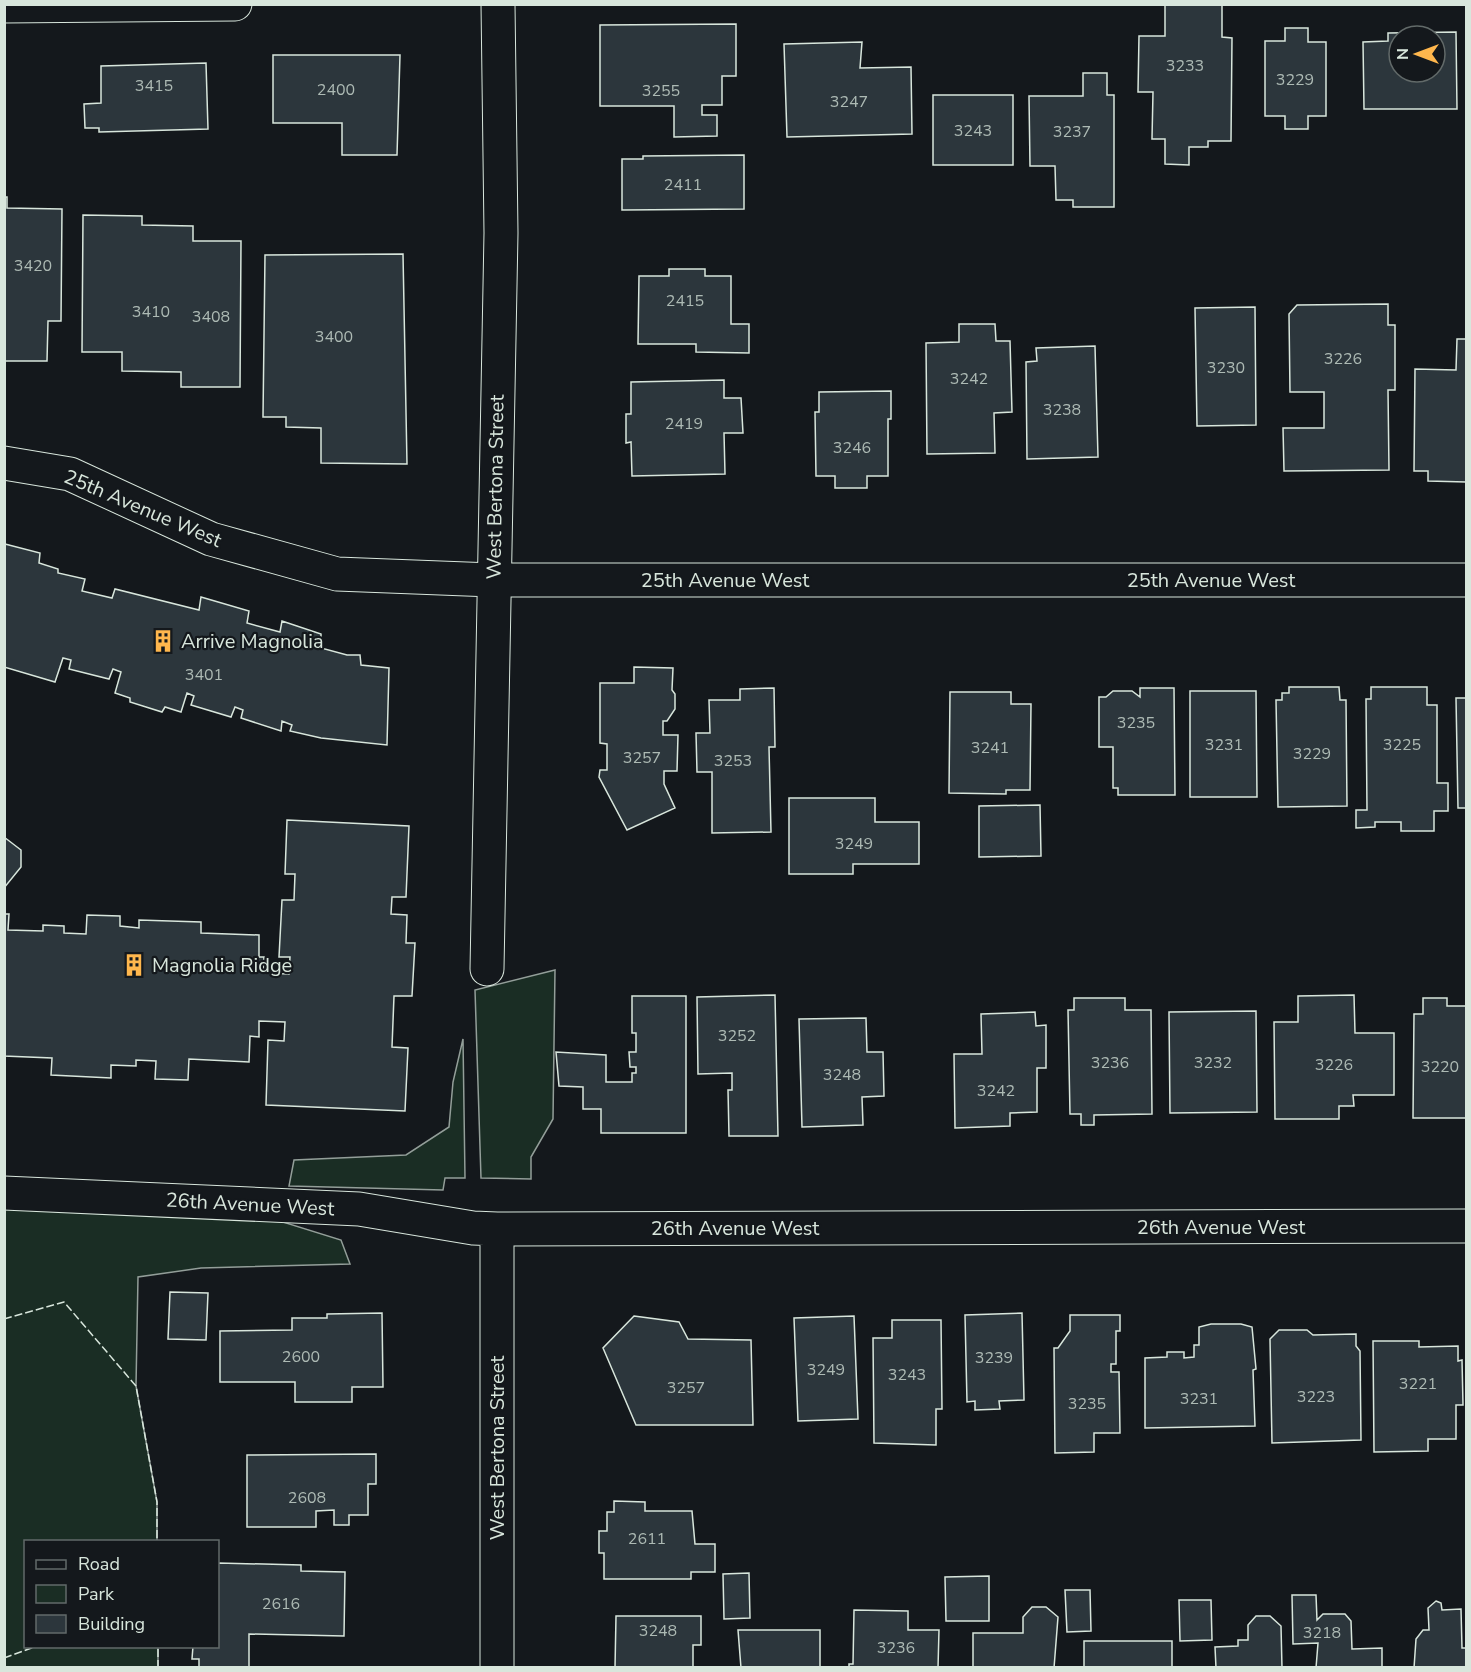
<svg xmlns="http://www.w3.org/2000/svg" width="1471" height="1672" font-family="'Nunito Sans',sans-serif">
<rect width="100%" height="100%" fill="#14181c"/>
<path fill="#1a2d24" stroke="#939e99" stroke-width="1.5" d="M 555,970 L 553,1119 L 531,1157 L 531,1179 L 481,1178 L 475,990 Z
M 463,1039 L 465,1178 L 445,1178 L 443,1190 L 289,1186 L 294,1160 L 406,1155 L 449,1127 L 453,1082 Z
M 5,1190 L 235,1207 L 341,1240 L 350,1264 L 201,1268 L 138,1277 L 136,1386 L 157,1502 L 157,1541 L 26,1542 L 26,1646 L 158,1647 L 158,1667 L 5,1668 Z"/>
<path fill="#2c363c" stroke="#d8e6dc" stroke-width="1.5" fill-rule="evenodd" d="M 1165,4 L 1222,4 L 1222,37 L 1232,38 L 1231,141 L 1208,141 L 1208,147 L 1189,147 L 1189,165 L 1165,164 L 1165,139 L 1152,139 L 1153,92 L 1138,92 L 1139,36 L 1165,36 Z
M 736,24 L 736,76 L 722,76 L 722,105 L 702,105 L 702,115 L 717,115 L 717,136 L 674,137 L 674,106 L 600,106 L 600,25 Z
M 1285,28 L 1308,28 L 1308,42 L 1326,42 L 1326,116 L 1308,116 L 1308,129 L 1285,129 L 1285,116 L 1265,116 L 1265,41 L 1285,41 Z
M 1456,32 L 1457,109 L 1364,109 L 1363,42 L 1388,41 L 1388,33 ZM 1399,36 L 1435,36 L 1435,72 L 1399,72 Z
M 862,42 L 860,68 L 911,67 L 912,134 L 787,137 L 784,44 Z
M 273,55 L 400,55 L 397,155 L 342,155 L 342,123 L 273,123 Z
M 206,63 L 208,129 L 99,132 L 99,128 L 85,128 L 84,104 L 101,103 L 101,66 Z
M 1083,73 L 1107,73 L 1107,95 L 1114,95 L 1114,207 L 1073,207 L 1073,200 L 1056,200 L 1055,166 L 1030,166 L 1029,96 L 1083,96 Z
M 933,95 L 1013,95 L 1013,165 L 933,165 Z
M 744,155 L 744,209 L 622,210 L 622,159 L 643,159 L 643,156 Z
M 4,197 L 7,197 L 7,208 L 62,209 L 61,321 L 48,321 L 47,361 L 4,361 Z
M 83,215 L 142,216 L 142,225 L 193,226 L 193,241 L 241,241 L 240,387 L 181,387 L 181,372 L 122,371 L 122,352 L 82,352 Z
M 403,254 L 407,464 L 321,463 L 321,428 L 286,427 L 286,417 L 263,417 L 265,255 Z
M 669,269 L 705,269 L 705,276 L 731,276 L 731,324 L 749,324 L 749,353 L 696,352 L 696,344 L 638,344 L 639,276 L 669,276 Z
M 1388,304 L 1388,325 L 1395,325 L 1395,390 L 1388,390 L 1389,470 L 1284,471 L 1283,428 L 1324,428 L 1324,392 L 1290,392 L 1289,314 L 1297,305 Z
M 1255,307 L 1256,425 L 1197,426 L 1195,308 Z
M 959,324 L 995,324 L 996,341 L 1010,341 L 1012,412 L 994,413 L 995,453 L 927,454 L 926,343 L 959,342 Z
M 1457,339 L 1466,339 L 1466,482 L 1428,481 L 1428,471 L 1414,471 L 1415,369 L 1456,370 Z
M 1095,346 L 1098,457 L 1027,459 L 1026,362 L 1037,361 L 1036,348 Z
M 724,380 L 724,398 L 741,398 L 743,433 L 724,433 L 725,474 L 632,476 L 631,442 L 626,443 L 626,414 L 631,414 L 631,382 Z
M 891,391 L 891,419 L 888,419 L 888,476 L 867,476 L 867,488 L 835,488 L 835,476 L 816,476 L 815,412 L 819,412 L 819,392 Z
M 5,544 L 40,553 L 39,563 L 58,569 L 58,573 L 85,579 L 82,591 L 112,598 L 115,589 L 199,610 L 201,597 L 249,611 L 247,623 L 280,632 L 282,621 L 321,634 L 321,648 L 347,655 L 360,655 L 361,665 L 389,668 L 387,745 L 321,738 L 290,731 L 292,725 L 282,721 L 281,731 L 241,718 L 243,710 L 235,707 L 231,717 L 191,705 L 194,696 L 187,693 L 181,712 L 165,707 L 162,712 L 130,702 L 130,698 L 115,693 L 121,672 L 113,669 L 109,679 L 69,669 L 71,660 L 63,658 L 55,682 L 4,667 Z
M 634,667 L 673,668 L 672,690 L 675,694 L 675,709 L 667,721 L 663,721 L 663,735 L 678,735 L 677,771 L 664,771 L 664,784 L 675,808 L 627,830 L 599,777 L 600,770 L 607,770 L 607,744 L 600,743 L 600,683 L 634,683 Z
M 1289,687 L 1339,687 L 1340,700 L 1346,700 L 1347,806 L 1278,807 L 1276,700 L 1282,700 L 1282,693 L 1289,693 Z
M 1371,687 L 1427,687 L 1427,705 L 1437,705 L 1437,783 L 1448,783 L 1448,811 L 1434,811 L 1434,831 L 1401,831 L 1401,822 L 1375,822 L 1375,827 L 1356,828 L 1356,810 L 1367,810 L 1366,699 L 1371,699 Z
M 774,688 L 775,747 L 769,747 L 771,832 L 712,833 L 712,772 L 697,772 L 696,733 L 710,733 L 709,700 L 740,700 L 740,689 Z
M 1140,688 L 1174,688 L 1175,795 L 1118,795 L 1118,788 L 1113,788 L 1113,747 L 1099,747 L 1099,697 L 1106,697 L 1113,691 L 1132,691 L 1140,697 Z
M 1190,691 L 1256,691 L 1257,797 L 1190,797 Z
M 950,692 L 1011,692 L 1011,704 L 1031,704 L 1030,790 L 1006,790 L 1006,794 L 949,793 Z
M 1456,698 L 1466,698 L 1466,808 L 1458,808 Z
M 789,798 L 875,798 L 875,822 L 919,822 L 919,864 L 853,864 L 853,874 L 789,874 Z
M 1040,805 L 1041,856 L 979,857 L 979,806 Z
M 287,820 L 409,826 L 406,897 L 392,897 L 391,914 L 407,915 L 406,943 L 415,943 L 412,996 L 394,996 L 392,1047 L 408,1048 L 405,1111 L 266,1105 L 268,1040 L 284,1041 L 285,1022 L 259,1021 L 259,1037 L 250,1036 L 249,1062 L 189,1059 L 188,1080 L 155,1079 L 156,1061 L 136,1060 L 136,1066 L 111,1065 L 111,1078 L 51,1075 L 52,1058 L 4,1056 L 4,914 L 9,914 L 8,930 L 43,931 L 43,925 L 64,926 L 64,933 L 86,934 L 87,915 L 120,916 L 120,926 L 139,928 L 139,920 L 201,922 L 201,933 L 259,935 L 259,957 L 264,957 L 263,973 L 289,974 L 290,957 L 279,957 L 282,900 L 294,900 L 295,874 L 285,874 Z
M 4,837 L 21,850 L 21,867 L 4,888 Z
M 775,995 L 778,1136 L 729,1136 L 728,1090 L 732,1090 L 732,1073 L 698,1074 L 697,997 Z
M 1354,995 L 1355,1033 L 1394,1033 L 1394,1095 L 1353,1095 L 1354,1106 L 1339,1106 L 1339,1119 L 1275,1119 L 1274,1022 L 1298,1022 L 1298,996 Z
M 632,996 L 686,996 L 686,1133 L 601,1133 L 601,1109 L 583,1109 L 583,1087 L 559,1086 L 556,1052 L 606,1055 L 606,1082 L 632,1082 L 632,1073 L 636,1073 L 636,1067 L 630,1067 L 629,1052 L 636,1052 L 636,1033 L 632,1033 Z
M 1074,998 L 1125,998 L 1125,1010 L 1151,1010 L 1152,1114 L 1094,1115 L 1094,1125 L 1081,1125 L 1081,1114 L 1070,1114 L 1068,1010 L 1074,1010 Z
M 1423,998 L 1447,998 L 1447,1006 L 1466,1006 L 1466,1118 L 1413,1118 L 1414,1014 L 1423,1014 Z
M 1256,1011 L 1257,1112 L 1170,1113 L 1169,1012 Z
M 1035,1012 L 1036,1026 L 1046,1025 L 1046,1068 L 1037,1068 L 1037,1112 L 1010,1113 L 1010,1126 L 955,1128 L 954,1054 L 982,1054 L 981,1014 Z
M 866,1018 L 867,1052 L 883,1052 L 884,1096 L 862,1097 L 863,1125 L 802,1127 L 799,1019 Z
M 170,1292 L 208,1293 L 206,1340 L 168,1339 Z
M 382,1313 L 383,1387 L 352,1387 L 352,1402 L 295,1402 L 295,1382 L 220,1382 L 220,1331 L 292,1330 L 292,1318 L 327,1318 L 327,1314 Z
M 1022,1313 L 1024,1400 L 999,1401 L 1000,1409 L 975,1410 L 975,1401 L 967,1402 L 965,1315 Z
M 1070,1315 L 1120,1315 L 1120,1331 L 1116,1331 L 1116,1364 L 1111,1364 L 1111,1372 L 1119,1372 L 1120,1433 L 1094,1433 L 1094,1452 L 1055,1453 L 1054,1348 L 1058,1348 L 1070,1331 Z
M 634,1316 L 679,1322 L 688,1339 L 751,1340 L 753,1425 L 636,1425 L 603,1348 Z
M 854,1316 L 858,1419 L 798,1421 L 794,1318 Z
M 892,1320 L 941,1320 L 942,1409 L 936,1409 L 936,1445 L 874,1443 L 873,1338 L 892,1338 Z
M 1211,1324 L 1241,1324 L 1252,1327 L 1256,1369 L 1253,1370 L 1255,1426 L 1145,1428 L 1145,1358 L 1167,1357 L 1167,1352 L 1184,1352 L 1184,1358 L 1194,1357 L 1194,1345 L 1199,1345 L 1199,1327 Z
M 1279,1330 L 1307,1330 L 1313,1335 L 1356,1334 L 1356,1346 L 1360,1351 L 1361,1440 L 1272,1443 L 1270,1339 Z
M 1373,1341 L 1419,1341 L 1419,1347 L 1458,1346 L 1458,1361 L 1462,1360 L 1463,1405 L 1456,1405 L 1456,1439 L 1428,1439 L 1428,1451 L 1374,1452 Z
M 376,1454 L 376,1484 L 368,1484 L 368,1515 L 349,1515 L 349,1525 L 334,1525 L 334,1510 L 316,1511 L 316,1527 L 247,1527 L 247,1455 Z
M 614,1501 L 645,1502 L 645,1511 L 692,1511 L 695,1544 L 715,1544 L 715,1572 L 691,1572 L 691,1579 L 604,1579 L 604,1553 L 599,1553 L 599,1531 L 607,1531 L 607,1512 L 614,1512 Z
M 218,1563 L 301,1565 L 301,1571 L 345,1572 L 344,1636 L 249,1634 L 249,1668 L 199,1668 L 199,1659 L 192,1659 L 193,1646 L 218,1646 Z
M 749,1573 L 750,1618 L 724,1619 L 723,1574 Z
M 989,1576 L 989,1621 L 946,1621 L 945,1577 Z
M 1065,1590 L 1090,1590 L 1091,1631 L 1067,1632 Z
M 1292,1595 L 1316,1595 L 1317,1620 L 1323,1614 L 1345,1614 L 1351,1621 L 1352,1649 L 1382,1648 L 1382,1668 L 1316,1668 L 1318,1643 L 1293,1644 Z
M 1179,1600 L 1211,1600 L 1212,1640 L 1180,1641 Z
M 1436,1601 L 1441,1603 L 1442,1610 L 1461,1609 L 1462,1648 L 1466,1648 L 1466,1668 L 1414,1668 L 1416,1639 L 1423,1630 L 1429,1630 L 1428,1608 Z
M 1032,1607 L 1046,1607 L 1058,1617 L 1054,1668 L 973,1668 L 973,1633 L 1023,1633 L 1023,1617 Z
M 854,1610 L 908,1611 L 908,1630 L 939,1630 L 938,1668 L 849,1668 L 849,1664 L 853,1664 Z
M 616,1616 L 701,1616 L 701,1645 L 693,1645 L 693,1668 L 615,1668 Z
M 1256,1616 L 1270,1616 L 1281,1626 L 1282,1668 L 1216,1668 L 1215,1647 L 1238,1646 L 1238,1640 L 1248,1640 L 1248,1625 Z
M 738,1630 L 820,1630 L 820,1668 L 741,1668 Z
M 1084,1641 L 1172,1641 L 1172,1668 L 1084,1668 Z"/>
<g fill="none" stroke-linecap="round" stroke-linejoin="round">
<g stroke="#d8e6dc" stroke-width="35">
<path id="street" d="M 4,6 L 235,4
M 4,463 L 70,474 L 211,539 L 337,574 L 492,580 L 1466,580
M 487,969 L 501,233 L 498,4
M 4,1193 L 359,1209 L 473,1228 L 497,1229 L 1466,1226
M 497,1229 L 497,1668"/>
</g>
<use href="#street" stroke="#14181c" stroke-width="33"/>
<path stroke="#d8e6dc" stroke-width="1.5" stroke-dasharray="8 3" stroke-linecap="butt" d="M 4,1319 L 64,1302 L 136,1386 L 157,1502 L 157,1542
M 4,1658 L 37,1646
M 158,1668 L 158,1646"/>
</g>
<defs>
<g id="building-bare" transform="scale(1.8)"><path d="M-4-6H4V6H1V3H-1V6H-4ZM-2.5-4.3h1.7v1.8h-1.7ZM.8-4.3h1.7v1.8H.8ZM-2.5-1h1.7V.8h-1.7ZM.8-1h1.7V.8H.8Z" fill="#ffb74d" stroke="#14181c" stroke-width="2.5" paint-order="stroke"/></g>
</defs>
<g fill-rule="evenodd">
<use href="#building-bare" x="163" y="641"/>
<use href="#building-bare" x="134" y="965"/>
</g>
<g text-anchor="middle" stroke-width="4.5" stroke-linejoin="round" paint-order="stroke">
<g font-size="16" fill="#adbab4">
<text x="1185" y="71">3233</text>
<text x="1295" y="85">3229</text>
<text x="154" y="91">3415</text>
<text x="336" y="95">2400</text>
<text x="661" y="96">3255</text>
<text x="849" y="107">3247</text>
<text x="973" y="136">3243</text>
<text x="1072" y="137">3237</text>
<text x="683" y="190">2411</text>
<text x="33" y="271">3420</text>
<text x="685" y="306">2415</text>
<text x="151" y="317">3410</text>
<text x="211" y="322">3408</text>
<text x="334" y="342">3400</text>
<text x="1343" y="364">3226</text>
<text x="1226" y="373">3230</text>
<text x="969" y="384">3242</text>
<text x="1062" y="415">3238</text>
<text x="684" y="429">2419</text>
<text x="852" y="453">3246</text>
<text x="204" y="680">3401</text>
<text x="1136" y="728">3235</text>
<text x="1224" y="750">3231</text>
<text x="1402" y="750">3225</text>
<text x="990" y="753">3241</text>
<text x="1312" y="759">3229</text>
<text x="642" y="763">3257</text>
<text x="733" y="766">3253</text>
<text x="854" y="849">3249</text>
<text x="737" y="1041">3252</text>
<text x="1110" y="1068">3236</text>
<text x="1213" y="1068">3232</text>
<text x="1334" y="1070">3226</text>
<text x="1440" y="1072">3220</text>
<text x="842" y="1080">3248</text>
<text x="996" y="1096">3242</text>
<text x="301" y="1362">2600</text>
<text x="994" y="1363">3239</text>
<text x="826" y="1375">3249</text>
<text x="907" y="1380">3243</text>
<text x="1418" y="1389">3221</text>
<text x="686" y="1393">3257</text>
<text x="1316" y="1402">3223</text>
<text x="1199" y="1404">3231</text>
<text x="1087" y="1409">3235</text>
<text x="307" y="1503">2608</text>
<text x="647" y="1544">2611</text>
<text x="281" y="1609">2616</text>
<text x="658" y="1636">3248</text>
<text x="1322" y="1638">3218</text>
<text x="896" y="1653">3236</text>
</g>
<g font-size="20" fill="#d8e6dc" stroke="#14181c">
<text transform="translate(495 487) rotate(-89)" y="7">West Bertona Street</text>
<text transform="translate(143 508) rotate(23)" y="7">25th Avenue West</text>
<text x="725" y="587">25th Avenue West</text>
<text x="1211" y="587">25th Avenue West</text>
<text transform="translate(250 1204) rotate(3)" y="7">26th Avenue West</text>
<text x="1221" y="1234">26th Avenue West</text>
<text x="735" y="1235">26th Avenue West</text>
<text transform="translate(497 1448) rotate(-90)" y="7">West Bertona Street</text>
</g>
<g font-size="20" fill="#d8e6dc" stroke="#14181c" text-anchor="start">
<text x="181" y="648">Arrive Magnolia</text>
<text x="152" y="972">Magnolia Ridge</text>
</g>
</g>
<rect width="1471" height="1672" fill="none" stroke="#d8e6dc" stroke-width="12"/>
<rect x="24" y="1540" width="195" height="108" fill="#14181c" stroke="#626a69" stroke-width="1.5"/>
<rect x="36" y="1560" width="30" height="9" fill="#14181c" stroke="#626a69" stroke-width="1.5"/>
<text x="78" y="1570" font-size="18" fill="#d8e6dc">Road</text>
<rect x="36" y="1585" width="30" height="18" fill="#1a2d24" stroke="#626a69" stroke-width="1.5"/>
<text x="78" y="1600" font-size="18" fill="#d8e6dc">Park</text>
<rect x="36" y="1615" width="30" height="18" fill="#2c363c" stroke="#626a69" stroke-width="1.5"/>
<text x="78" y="1630" font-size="18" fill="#d8e6dc">Building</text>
<g transform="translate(1417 54) rotate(270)"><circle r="28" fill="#14181c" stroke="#626a69" stroke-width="1.5"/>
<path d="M0-4.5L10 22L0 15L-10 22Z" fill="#ffb74d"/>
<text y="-9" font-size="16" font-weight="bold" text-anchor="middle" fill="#d8e6dc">N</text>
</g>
</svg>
